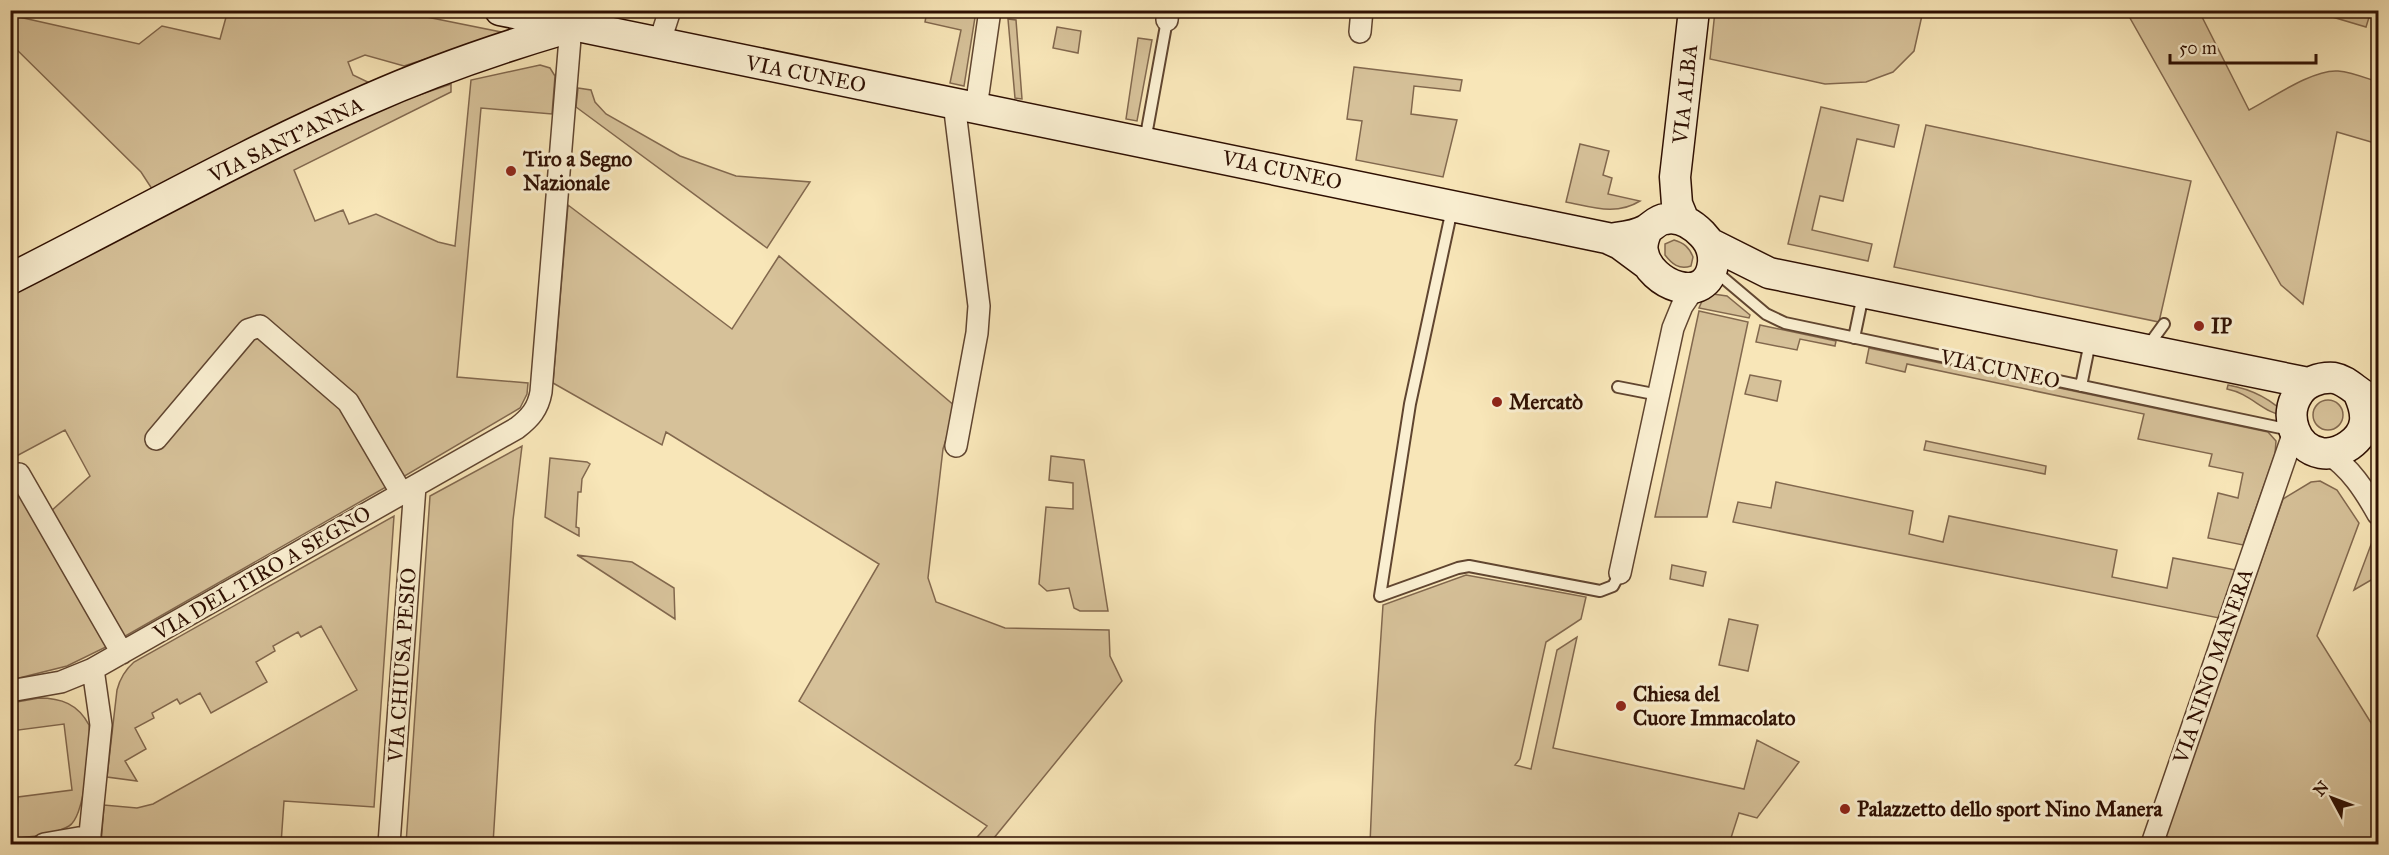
<svg xmlns="http://www.w3.org/2000/svg" width="2389" height="855" font-family="'IM FELL Great Primer',serif">
<rect width="100%" height="100%" fill="#f8e6b8"/>
<filter id="stains"><feTurbulence type="fractalNoise" baseFrequency=".00333" numOctaves="4"/><feColorMatrix values="0 0 0 0 .2 0 0 0 0 .09 0 0 0 0 .02 0 0 0 .5 -.17"/></filter>
<radialGradient id="worn" r=".72"><stop offset=".6" stop-color="#630" stop-opacity="0"/><stop offset="1" stop-color="#630" stop-opacity=".3"/></radialGradient>
<path fill="#d6c199" stroke="#82684e" stroke-width="1.5" d="M 228,10 L 397,11 L 506,33 L 404,66 L 365,55 L 348,62 L 353,75 L 374,85 L 154,192 L 141,172 L 11,44 L 10,15 L 139,44 L 162,26 L 220,39 Z
M 927,11 L 976,11 L 964,86 L 950,83 L 961,30 L 925,22 Z
M 1715,11 L 1715,10 L 1923,11 L 1914,51 L 1893,72 L 1866,82 L 1825,84 L 1710,59 Z
M 2126,11 L 2199,11 L 2249,110 C 2272,98 2313,69 2338,71 C 2351,72 2366,78 2378,82 L 2378,144 L 2337,132 L 2303,304 L 2281,285 Z
M 2317,11 L 2371,11 L 2366,27 L 2319,13 Z
M 1008,19 L 1016,20 L 1022,99 L 1015,98 Z
M 1057,27 L 1081,31 L 1078,53 L 1053,48 Z
M 1138,38 L 1152,40 L 1137,121 L 1126,119 Z
M 540,65 L 550,68 L 555,76 L 552,114 L 481,108 L 457,377 L 528,383 L 527,394 L 520,408 L 403,477 L 358,399 L 256,336 L 336,402 L 386,487 L 122,638 L 50,512 L 90,476 L 65,430 L 11,459 L 11,293 L 297,147 L 381,108 L 451,84 L 451,92 L 294,170 L 315,221 L 343,210 L 349,224 L 376,214 L 438,242 L 455,246 L 471,80 Z
M 1354,67 L 1462,80 L 1460,91 L 1414,86 L 1411,114 L 1457,120 L 1443,177 L 1356,160 L 1362,121 L 1347,119 Z
M 578,88 L 591,90 L 595,102 L 606,114 L 680,156 L 736,176 L 810,182 L 767,248 L 576,107 Z
M 1821,107 L 1899,125 L 1894,147 L 1857,139 L 1843,201 L 1820,196 L 1812,230 L 1872,244 L 1868,261 L 1788,244 Z
M 1926,125 L 2191,181 L 2159,322 L 1894,267 Z
M 1580,144 L 1609,151 L 1603,175 L 1612,178 L 1608,194 L 1640,201 C 1616,216 1592,207 1566,202 Z
M 568,205 L 732,329 L 779,256 L 956,407 L 943,449 L 928,578 L 936,602 L 1005,628 L 1109,630 L 1110,656 L 1122,681 L 989,844 L 971,844 L 987,826 L 799,701 L 879,564 L 666,432 L 662,445 L 553,383 Z
M 1674,240 C 1684,243 1689,247 1693,257 L 1691,266 C 1679,270 1672,264 1665,255 L 1665,244 Z
M 1713,294 L 1727,296 L 1750,315 L 1749,318 L 1699,308 L 1702,301 Z
M 1699,311 L 1748,322 L 1707,517 L 1655,517 Z
M 1760,325 L 1836,341 L 1835,346 L 1800,339 L 1797,350 L 1756,342 Z
M 1869,348 L 2268,432 L 2276,441 L 2275,454 L 2243,545 L 2208,538 L 2218,493 L 2238,498 L 2243,473 L 2209,466 L 2212,454 L 2138,439 L 2144,414 L 1907,364 L 1905,372 L 1866,363 Z
M 1750,375 L 1781,381 L 1777,401 L 1745,394 Z
M 2228,385 C 2251,389 2272,399 2288,417 C 2262,413 2252,394 2227,389 Z
M2313 415a15 15 0 1 1 30 0a15 15 0 1 1-30 0Z
M 1926,441 L 2046,466 L 2045,474 L 1924,450 Z
M 522,446 L 513,520 L 493,844 L 406,844 L 430,496 Z
M 1051,456 L 1084,460 L 1108,611 L 1080,611 L 1074,608 L 1069,588 L 1047,591 L 1039,584 L 1046,507 L 1073,509 L 1073,483 L 1049,480 Z
M 550,458 L 587,462 L 590,464 L 582,479 L 581,492 L 578,492 L 576,527 L 579,528 L 579,536 L 545,517 Z
M 10,475 L 108,646 L 67,666 L 11,680 Z
M 2320,481 L 2337,490 L 2359,523 L 2317,636 L 2378,734 L 2378,844 L 2190,844 L 2164,836 L 2283,499 L 2311,482 Z
M 1776,482 L 1913,511 L 1909,534 L 1943,542 L 1949,516 L 2117,550 L 2112,577 L 2167,588 L 2173,558 L 2236,570 L 2219,618 L 1733,522 L 1738,502 L 1771,508 Z
M 394,516 L 374,807 L 284,801 L 281,844 L 101,844 L 104,805 L 137,808 L 153,804 L 357,690 L 321,626 L 301,637 L 298,632 L 273,646 L 275,651 L 256,662 L 267,682 L 211,713 L 200,693 L 180,704 L 177,699 L 152,713 L 154,718 L 135,728 L 146,749 L 125,761 L 137,781 L 107,777 L 117,690 C 120,678 125,670 134,662 Z
M 2372,542 L 2378,553 L 2378,576 L 2354,590 Z
M 577,555 L 632,562 L 674,588 L 675,619 Z
M 1672,565 L 1706,572 L 1703,586 L 1670,579 Z
M 1466,575 L 1586,597 L 1581,619 L 1546,642 L 1520,759 L 1515,765 L 1531,769 L 1557,650 L 1577,637 L 1553,748 L 1744,789 L 1757,740 L 1799,762 L 1757,818 L 1739,813 L 1729,844 L 1370,844 L 1375,725 L 1383,605 Z
M 1729,619 L 1758,625 L 1748,671 L 1719,665 Z
M 39,698 C 61,698 78,704 89,725 C 91,743 85,817 69,826 C 54,835 32,836 15,839 L 18,797 L 72,790 L 64,724 L 11,731 L 11,703 Z"/>
<g fill="none" stroke-linecap="round" stroke-linejoin="round">
<g stroke="#604530" stroke-width="14">
<path id="lane" d="M 1145,141 L 1167,20
M 1452,209 L 1410,404 L 1380,596 L 1458,568 L 1469,566 L 1600,591 L 1613,586 L 1620,573
M 1721,276 L 1766,314 L 1785,323 L 2281,428 L 2289,423
M 1854,338 L 1863,295
M 2148,346 L 2164,324
M 2081,386 L 2090,342
M 1618,387 L 1659,395"/>
</g>
<g stroke="#604530" stroke-width="24">
<path id="street" d="M 1167,20 L 1168,10
M 1360,32 L 1362,10
M 659,44 L 670,10
M 954,103 L 979,306 L 977,333 L 956,446
M 976,108 L 990,10
M 156,439 L 248,330 L 260,326 L 348,402 L 402,494
M 2327,453 C 2350,467 2365,491 2378,514
M 19,474 L 122,653
M 1620,573 L 1673,328 L 1682,306 L 1695,287
M 10,691 L 61,682 L 93,669 L 517,428 C 530,418 538,409 541,392 L 571,26
M 44,844 L 90,836
M 89,844 L 101,725 L 93,669
M 389,844 L 415,486
M 2152,844 L 2294,432"/>
</g>
<g stroke="#2e0f02" stroke-width="33">
<path id="secondary" d="M 500,10 L 1607,238 L 1620,244 L 1647,264
M 1684,221 L 1677,204 L 1675,177 L 1694,10
M 1610,239 C 1622,237 1636,236 1646,230 C 1653,226 1657,220 1665,219 C 1679,216 1692,224 1702,234 C 1710,242 1714,251 1713,263 C 1708,308 1649,285 1643,252 C 1641,244 1644,237 1647,230
M 1709,243 L 1769,273 L 2308,383
M 10,279 C 129,219 245,153 367,100 C 432,71 499,48 567,28
M 2359,394 C 2363,403 2366,411 2365,421 C 2363,440 2340,456 2321,453 C 2294,448 2284,415 2298,394 C 2305,382 2320,377 2334,378 C 2351,381 2359,398 2378,401"/>
</g>
<use href="#lane" stroke="#faefd1" stroke-width="10"/>
<use href="#street" stroke="#faefd1" stroke-width="21"/>
<use href="#secondary" stroke="#faefd1" stroke-width="30"/>
</g>
<g fill="#8f2418" stroke="#faefd1" stroke-width="2">
<circle cx="511" cy="171" r="6"/>
<circle cx="2199" cy="326" r="6"/>
<circle cx="1497" cy="402" r="6"/>
<circle cx="1621" cy="706" r="6"/>
<circle cx="1845" cy="809" r="6"/>
</g>
<g text-anchor="middle" stroke-width="6" stroke-linejoin="round" paint-order="stroke">
<g font-size="21" fill="#2e0f02" stroke="#faefd1">
<text transform="translate(806 74) rotate(11)" y="7">VIA CUNEO</text>
<text transform="translate(1685 94) rotate(-84)" y="7">VIA ALBA</text>
<text transform="translate(286 140) rotate(-26)" y="7">VIA SANT'ANNA</text>
<text transform="translate(1282 170) rotate(12)" y="7">VIA CUNEO</text>
<text transform="translate(2000 369) rotate(12)" y="7">VIA CUNEO</text>
<text transform="translate(262 573) rotate(-30)" y="7">VIA DEL TIRO A SEGNO</text>
<text transform="translate(402 665) rotate(-86)" y="7">VIA CHIUSA PESIO</text>
<text transform="translate(2213 666) rotate(-71)" y="7">VIA NINO MANERA</text>
</g>
<g font-size="21" font-weight="bold" fill="#2e0f02" stroke="#faefd1" text-anchor="start">
<text x="523" y="166">Tiro a Segno<tspan x="523" dy="24">Nazionale</tspan></text>
<text x="2211" y="333">IP</text>
<text x="1509" y="409">Mercatò</text>
<text x="1633" y="701">Chiesa del<tspan x="1633" dy="24">Cuore Immacolato</tspan></text>
<text x="1857" y="816">Palazzetto dello sport Nino Manera</text>
</g>
</g>
<rect width="2389" height="855" fill="none" stroke="#f8e6b8" stroke-width="36"/>
<rect x="12" y="12" width="2365" height="831" fill="none" stroke="#2e0f02" stroke-width="3"/>
<rect x="18" y="18" width="2353" height="819" fill="none" stroke="#2e0f02" stroke-width="1.5"/>
<g transform="translate(2332 798) rotate(311)" stroke="#faefd1" stroke-width="4.5" paint-order="stroke">
<path d="M0-4.5L10 22L0 15L-10 22Z" fill="#2e0f02"/>
<text y="-9" font-size="16" font-weight="bold" text-anchor="middle" fill="#2e0f02">N</text>
</g>
<path d="M2170 54v9h146v-9" fill="none" stroke="#2e0f02" stroke-width="3"/>
<text x="2179" y="54" font-size="18" fill="#2e0f02" stroke="#faefd1" stroke-width="4.5" paint-order="stroke">50 m</text>
<rect width="100%" height="100%" filter="url(#stains)"/>
<rect width="100%" height="100%" fill="url(#worn)"/>
</svg>
